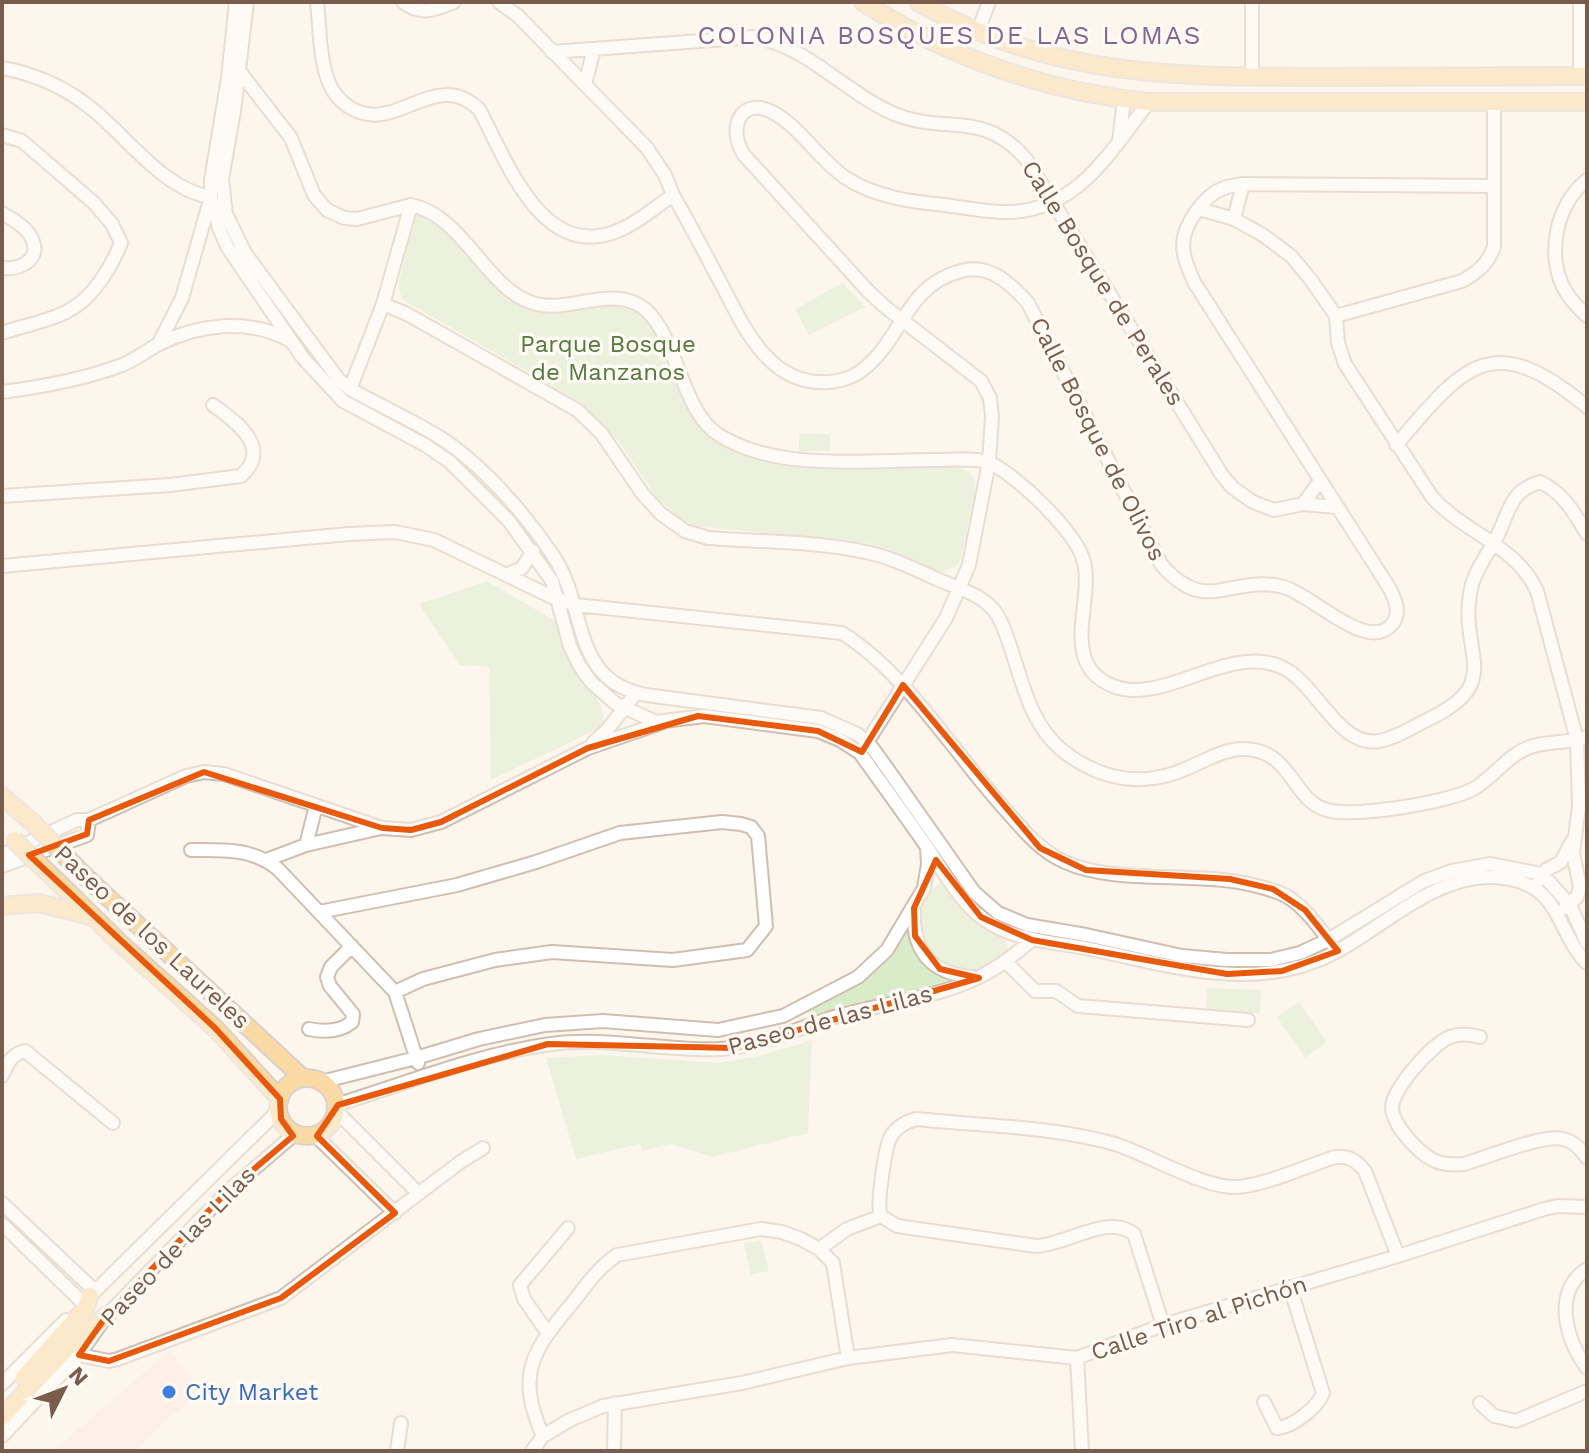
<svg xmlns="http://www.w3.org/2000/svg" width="1589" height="1453" font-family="'Work Sans',sans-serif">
<rect width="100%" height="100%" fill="#fdf6ec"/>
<path fill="#fde8e0" d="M 169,1351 L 204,1390 L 172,1415 L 136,1451 L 53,1451 Z"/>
<path fill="#d8ecc9" d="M 417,212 L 431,217 L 502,290 L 547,311 L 619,303 L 636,310 L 651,325 L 695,418 C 730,470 807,465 862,465 C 893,465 924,465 955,465 L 970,473 L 975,482 L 975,492 L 961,559 L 957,566 L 944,571 L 937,572 L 893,551 L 865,543 L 695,526 L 682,520 L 657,498 L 618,441 L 582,403 L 403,300 L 399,290 L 399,281 Z
M 843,283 L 865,307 L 809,335 L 795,309 Z
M 799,434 L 830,434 L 830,451 L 799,451 Z
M 487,581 L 562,625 L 581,676 L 600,703 L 605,722 L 600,728 L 491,780 L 489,667 L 460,665 L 419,604 Z
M 944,880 L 988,928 L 1006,941 L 1008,950 L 979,972 C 946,968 921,959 919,921 C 919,913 920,904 925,897 C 930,891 938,885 944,880 Z
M 907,929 L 915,950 L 952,979 C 906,995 856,1000 810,1017 L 807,1010 C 849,989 882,970 907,929 Z
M 1207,988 L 1261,990 L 1260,1013 L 1206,1011 Z
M 1299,1002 L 1327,1042 L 1305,1058 L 1277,1017 Z
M 812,1040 L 808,1133 L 713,1157 L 670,1144 L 642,1151 L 640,1144 L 576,1159 L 546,1058 L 602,1055 L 719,1063 L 759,1056 Z
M 761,1240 L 769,1271 L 751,1275 L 744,1244 Z"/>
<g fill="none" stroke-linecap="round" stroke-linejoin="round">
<g stroke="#d1beb0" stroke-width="16">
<path id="minor" d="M 236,2 L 228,78 L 211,180 L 211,197 L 219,228 L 228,248 L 303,358 L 343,401 L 425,445 L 450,462 L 509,521 L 552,581 L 570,646 L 579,665 L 591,682 L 615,703 L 656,722 L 704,716 L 818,731 L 840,740 L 860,753 C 882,784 905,815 927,847 C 944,872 958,899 982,918 C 1013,941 1049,941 1085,948 C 1167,964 1254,995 1334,953 C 1391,923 1454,855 1526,884 C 1560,898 1562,939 1587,963
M 247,2 L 234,111 L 222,179 L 226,214 L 245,253 L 339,380 L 350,389 C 377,404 405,417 431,432 C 477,458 525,513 554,557 C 588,609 570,680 646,695 L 821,718 L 857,734 L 868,742 L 884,764 L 974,892 L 998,913 L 1027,925 L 1086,935 L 1182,956 L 1227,960 L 1271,960 L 1300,953 L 1328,940 L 1424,881 L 1452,871 L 1490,864 L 1542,874 L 1570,905 L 1587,943
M 317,2 C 320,28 319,58 329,83 C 333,93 340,101 349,107 C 384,129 411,97 445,95 C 458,94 469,100 479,109 C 507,161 543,266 622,229 C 640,221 657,206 673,195
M 403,2 C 421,16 434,10 454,2
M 499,2 L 518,16 L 647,148 L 665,175 L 673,195 C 691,226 708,259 725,291 C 736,312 747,335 763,353 C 778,370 798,382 821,382 C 834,383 850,379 861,371 C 903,340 904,286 961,271 C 990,263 1011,284 1028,303 L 1161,564 C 1205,616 1228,576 1280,586 C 1311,592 1368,656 1393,623 C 1401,612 1395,600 1390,589 L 1194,282 C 1189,270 1183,258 1183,244 C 1184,224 1204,195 1224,188 C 1229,186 1237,185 1243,184 L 1494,186
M 978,31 L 989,2
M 552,52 L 754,37 C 809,47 843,91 892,113 C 947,136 981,108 1026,159 L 1222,475 L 1233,488 L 1253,502 L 1274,510 L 1303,504 L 1336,507
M 2,68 C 36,74 65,87 92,109 C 128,138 164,190 211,197 L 182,298 L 158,345
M 240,72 L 291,138 L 314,195 L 327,210 L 344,218 L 357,219 L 411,205 C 465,216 486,291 536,304 C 571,313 615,283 646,310 C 678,339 681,411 719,435 C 777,472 867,460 934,460 C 950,460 976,457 990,463 C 1018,476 1077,533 1084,562 C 1094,602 1058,664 1113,686 C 1162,706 1227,645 1279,666 C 1316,680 1337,748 1379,741 C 1397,738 1414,726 1431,718 C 1504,682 1460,654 1470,594 C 1473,570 1492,550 1501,528 C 1511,504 1514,490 1540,482 C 1563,492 1575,514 1587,534
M 1580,76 L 1580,2
M 1252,77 L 1252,2
M 585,84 L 594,49
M 2,135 L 22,141 L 94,203 L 112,224 L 121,243 C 111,268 92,299 68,311 C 50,321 22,326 2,333
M 1119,141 L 1124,100
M 1587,180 C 1556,204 1545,257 1566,292 C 1571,301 1580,309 1587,316
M 1199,209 L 1234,219 L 1263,235 L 1291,256 L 1311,280 L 1336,316 L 1338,343 L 1345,364 L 1432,497 C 1464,533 1516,545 1537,591 L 1577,740 L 1579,806 L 1573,853 L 1580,887 L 1577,897 L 1565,908
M 2,213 C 12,219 27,227 32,239 C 42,260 19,270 2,268
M 1234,219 L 1243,184
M 383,304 L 407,314 L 577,410 L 601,433 L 642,493 L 661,514 L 685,531 L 708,538 C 760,542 814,541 865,552 C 892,557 918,571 944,582 C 966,591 991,598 1001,622 C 1020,664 1024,720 1063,751 C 1103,782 1147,788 1192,766 C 1208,759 1226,749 1243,749 C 1292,749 1292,801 1327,810 C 1353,818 1452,802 1475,788 C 1496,775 1509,753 1533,746 C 1551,741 1570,743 1587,737
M 1336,316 L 1462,281 C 1478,272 1487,265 1494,247 L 1494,101
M 350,389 L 383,304 L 411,205
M 2,392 C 41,387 85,379 122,365 C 135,360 146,351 159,344 C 199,324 248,318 289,340
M 1396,445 C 1465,364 1492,328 1587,407
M 2,496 L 170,485 L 241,476 C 273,447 235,421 213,405
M 1303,504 L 1320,481
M 2,566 L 349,534 L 395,532 L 434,540 L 552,597 L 576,605 L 842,633 C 906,673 952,750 1002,806 C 1022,828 1038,850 1065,862 C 1118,886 1198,870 1257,886 C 1269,889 1281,892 1291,899 C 1308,911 1319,928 1332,944
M 506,575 L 522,568 L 533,551
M 593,743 L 607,730 L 636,693
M 864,747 L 946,618 L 969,565 L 989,462 L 992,417 L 990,398 L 981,381 L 884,306 L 869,292 L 744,155 C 726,127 742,95 774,113 C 802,129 819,160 846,178 C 875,197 912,202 945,205 C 967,208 990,213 1012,212 C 1080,208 1111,150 1149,102
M 306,845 L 381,828
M 191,850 C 224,850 252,848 278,869 L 395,992 L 418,1063
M 2,855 L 77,820 L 89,820 L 186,776 L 204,772 L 224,774 L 382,828 L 411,830 L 441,822 L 588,748 L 661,723
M 266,860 L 306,845 L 316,806
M 2,866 L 87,835 L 89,820
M 1539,880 L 1546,870 L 1561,862 L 1572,841
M 914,911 C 912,952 932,974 973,977
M 319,912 L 457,885 L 536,862 L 620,833 L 722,822 L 741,824 L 751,827 L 758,836 L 766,926 L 747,950 L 673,960 L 552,952 L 495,960 L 423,979 L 395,992
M 1005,961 L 1035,991 L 1056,991 L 1078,1006 L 1248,1020
M 309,1029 C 324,1032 340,1032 352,1022 L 353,1014 L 330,986 L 327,977 L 331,967 L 352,946
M 1480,1037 C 1470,1034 1460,1033 1450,1037 C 1432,1044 1392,1089 1392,1108 C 1393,1126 1418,1152 1433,1160 C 1443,1165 1453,1165 1464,1164 C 1485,1158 1543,1134 1563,1139 C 1573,1141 1581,1149 1587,1158
M 2,1076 C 7,1064 11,1054 25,1051 L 113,1123
M 321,1082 L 416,1058 L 479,1039 L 545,1025 L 603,1021 L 718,1030 L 783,1016 L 858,977 L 887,950 L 924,888 L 928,864 L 927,848
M 336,1105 C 407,1083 478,1054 551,1044 C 608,1036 664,1052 721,1049 C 757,1047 791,1031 825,1020 C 875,1004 930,1000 977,978 C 997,969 1015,954 1032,940
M 336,1111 L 418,1193
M 315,1135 L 395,1213
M 2,1203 L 95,1291
M 881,1216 C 876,1206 885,1150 890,1138 C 895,1128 906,1122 916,1119 C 981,1126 1052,1126 1115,1144 C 1147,1154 1206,1189 1236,1187 C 1263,1186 1307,1166 1335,1157 C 1349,1156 1356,1160 1365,1171 L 1398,1256
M 881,1216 L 897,1226 L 1036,1246 C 1067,1245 1108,1213 1134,1234 L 1163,1325
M 2,1224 L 83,1303
M 819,1249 L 847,1229 L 881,1216
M 1587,1269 C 1552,1291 1566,1341 1587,1368
M 85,1301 L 279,1110
M 547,1332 L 524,1299 L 520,1285 L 568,1228
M 79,1355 L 109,1361 L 118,1359 L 281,1298 L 459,1163 L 483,1148
M 1077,1358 L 1082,1451
M 2,1384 L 66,1320
M 1264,1402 L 1277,1428 C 1293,1427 1318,1407 1323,1393 L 1290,1287
M 1480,1403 L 1494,1416 L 1516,1421 L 1587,1391
M 2,1436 L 79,1355 L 107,1315 L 228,1191 L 296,1133
M 543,1436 C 515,1373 533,1350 574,1301 C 587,1284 599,1267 617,1255 L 761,1229 L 782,1232 L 801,1239 L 819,1249 L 833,1263 L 848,1358
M 397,1451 L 401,1423
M 532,1451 L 543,1436 L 570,1420 L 603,1406 L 742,1383 L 848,1358 L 952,1345 L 1077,1358 L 1163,1325 L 1398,1256 L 1544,1209 L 1558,1206 L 1587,1207
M 614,1451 L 615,1403"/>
</g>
<g stroke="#dad1cd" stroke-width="20">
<path id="major" d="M 863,2 C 949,58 1048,92 1149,102 L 1587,102
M 918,2 C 1054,80 1186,77 1337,77 C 1421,76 1504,77 1587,76
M 2,796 L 33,823
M 85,876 L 303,1078
M 67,891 L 120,943 L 215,1028 L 280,1099
M 2,906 L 39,903 L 90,916
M278 1107a29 29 0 1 1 58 0a29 29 0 1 1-58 0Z
M 24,1377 L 85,1309 L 90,1296
M 2,1417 L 68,1347 L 107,1315"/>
</g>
<use href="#minor" stroke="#fff" stroke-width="12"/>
<use href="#major" stroke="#fbd9a5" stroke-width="16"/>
<g stroke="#dad1cd" stroke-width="20" stroke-linecap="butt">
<path id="major-bridge" d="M 33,823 L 85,876
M 14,840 L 67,891"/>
</g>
<use href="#major-bridge" stroke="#fbd9a5" stroke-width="16"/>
</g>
<path d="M0 0H1589V1453H0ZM 903,685 L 1040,848 L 1086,870 L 1230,879 L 1273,889 L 1305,910 L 1338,951 L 1282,971 L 1227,974 L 1032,940 L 981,917 L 936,860 L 914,908 L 915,936 L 940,969 L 979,978 L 735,1048 L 548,1044 L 338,1105 L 317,1136 L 395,1213 L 281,1298 L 109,1361 L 79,1355 L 107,1315 L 228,1191 L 293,1136 L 281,1119 L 280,1099 L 215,1028 L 29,855 L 87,834 L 89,820 L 204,772 L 382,828 L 411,830 L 441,822 L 588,748 L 698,716 L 818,731 L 862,752 Z" fill="#fdf6ec" fill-opacity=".55" fill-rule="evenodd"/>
<path fill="none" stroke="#e8590c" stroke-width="6" stroke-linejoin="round" d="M 903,685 L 1040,848 L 1086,870 L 1230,879 L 1273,889 L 1305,910 L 1338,951 L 1282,971 L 1227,974 L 1032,940 L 981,917 L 936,860 L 914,908 L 915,936 L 940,969 L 979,978 L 735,1048 L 548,1044 L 338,1105 L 317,1136 L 395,1213 L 281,1298 L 109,1361 L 79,1355 L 107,1315 L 228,1191 L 293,1136 L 281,1119 L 280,1099 L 215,1028 L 29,855 L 87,834 L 89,820 L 204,772 L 382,828 L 411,830 L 441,822 L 588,748 L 698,716 L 818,731 L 862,752 Z"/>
<circle fill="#3f7fe0" stroke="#fffaf3" stroke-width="3" cx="169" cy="1392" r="8"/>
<g text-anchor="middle" stroke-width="7" stroke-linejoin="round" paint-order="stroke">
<g font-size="24" fill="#7a5c4d" stroke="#fffaf3">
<text transform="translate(1103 283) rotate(58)" y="8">Calle Bosque de Perales</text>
<text transform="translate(1098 439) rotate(63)" y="8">Calle Bosque de Olivos</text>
<text transform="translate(152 937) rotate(43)" y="8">Paseo de los Laureles</text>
<text transform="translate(830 1020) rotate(-15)" y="8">Paseo de las Lilas</text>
<text transform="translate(178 1246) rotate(-46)" y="8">Paseo de las Lilas</text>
<text transform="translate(1199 1318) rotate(-18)" y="8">Calle Tiro al Pichón</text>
</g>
<g font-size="24" fill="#537a41" stroke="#fffaf3">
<text x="608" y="352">Parque Bosque<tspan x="608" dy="28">de Manzanos</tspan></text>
</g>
<g font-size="24" fill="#366cbe" stroke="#fffaf3" text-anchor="start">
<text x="185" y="1400">City Market</text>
</g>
<g font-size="26" letter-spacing="2" fill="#846695" stroke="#fffaf3">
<text x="950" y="44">COLONIA BOSQUES DE LAS LOMAS</text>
</g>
</g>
<rect width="1589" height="1453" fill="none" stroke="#7a5c4d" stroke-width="8"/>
<g transform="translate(64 1389) rotate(48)" stroke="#fffaf3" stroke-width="6" paint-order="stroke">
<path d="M0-6L14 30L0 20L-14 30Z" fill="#7a5c4d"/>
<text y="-12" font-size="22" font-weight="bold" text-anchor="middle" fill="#7a5c4d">N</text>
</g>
</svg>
